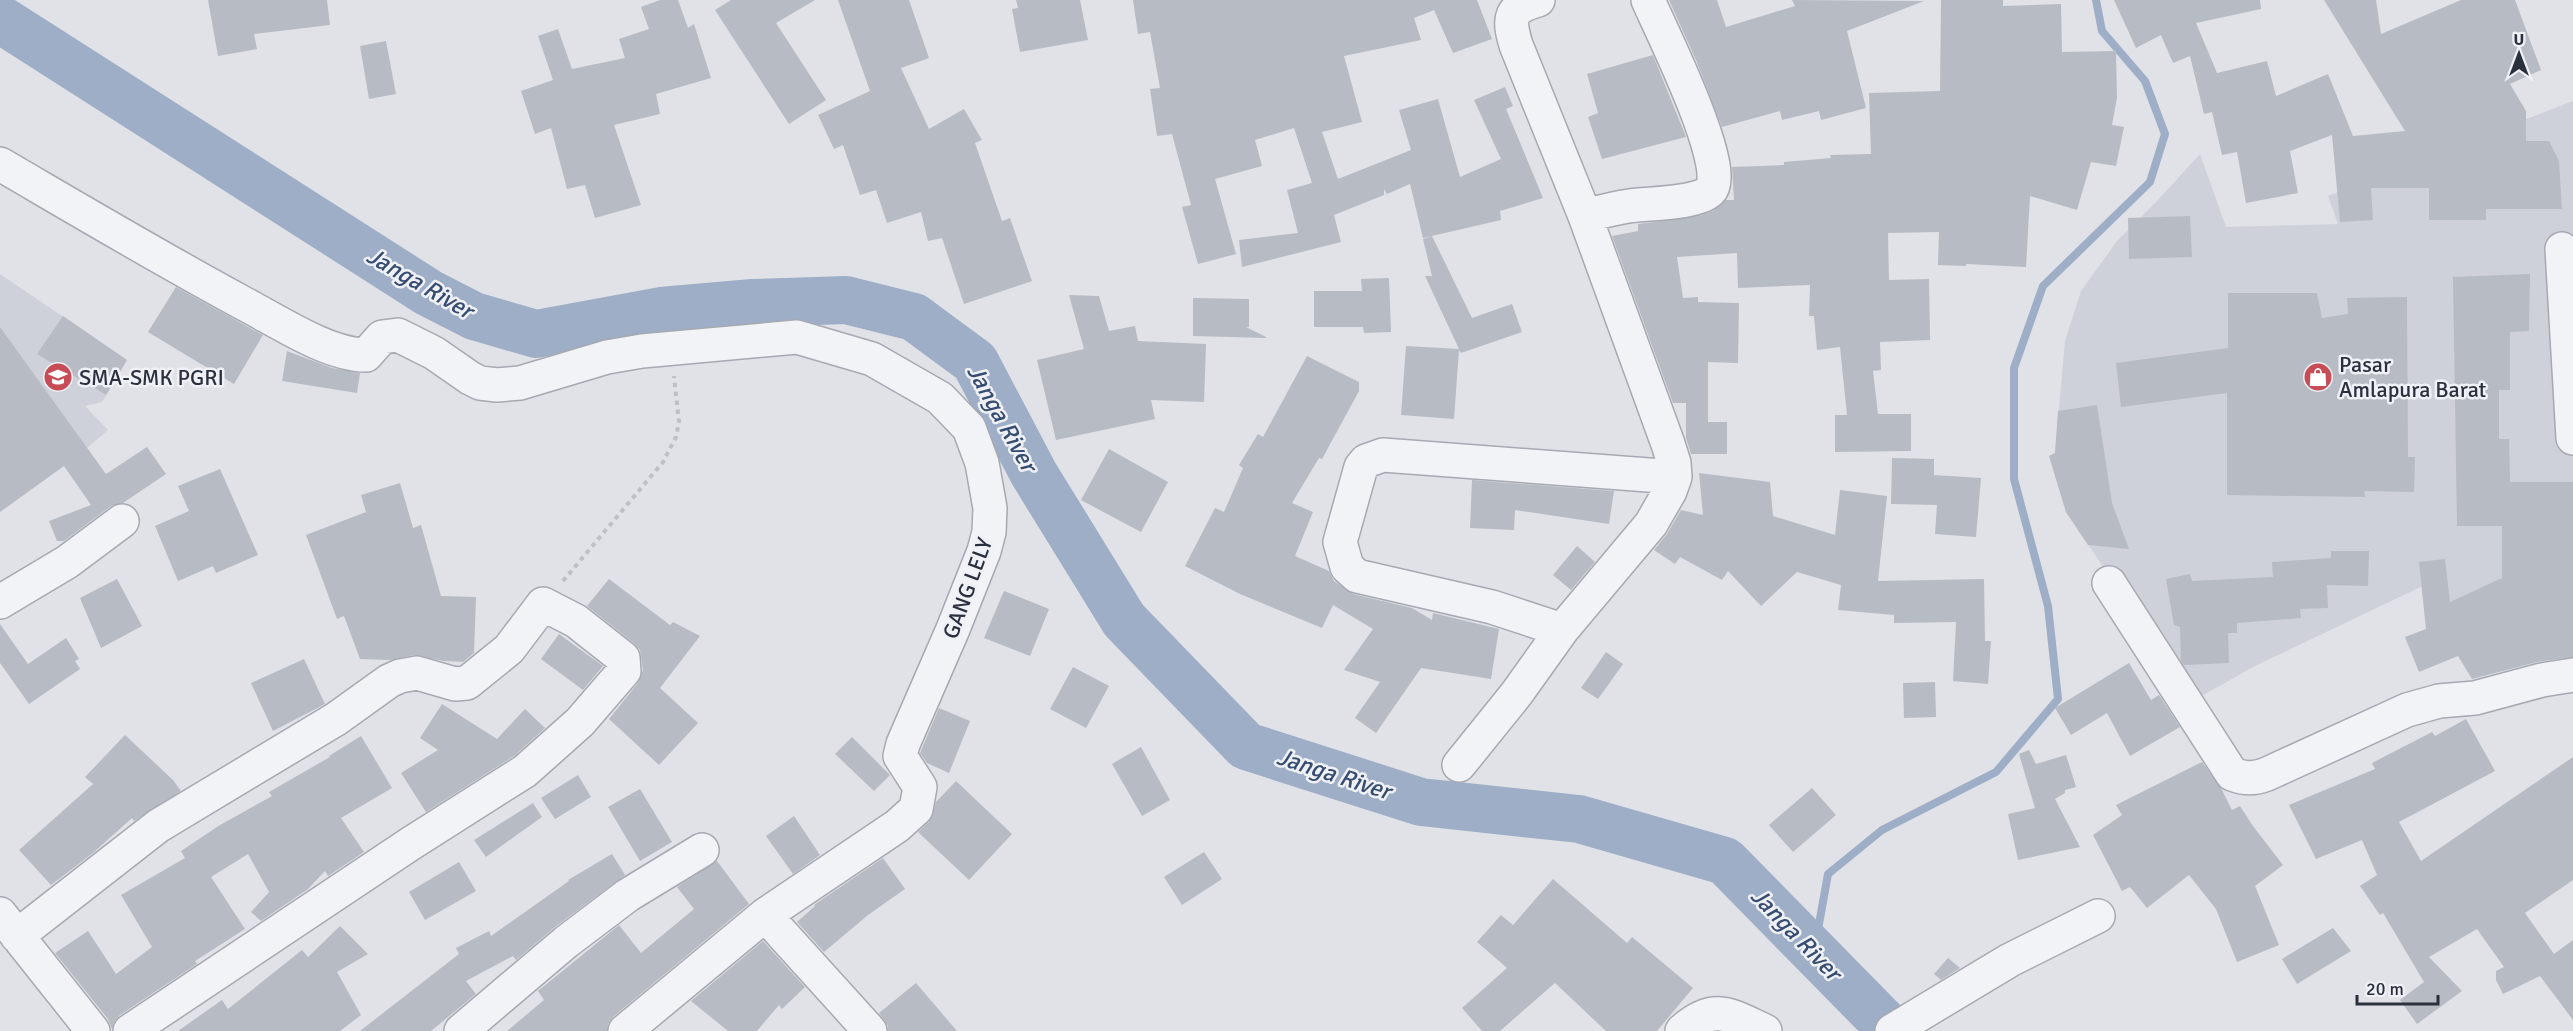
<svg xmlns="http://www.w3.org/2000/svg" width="2573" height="1031" font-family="Signika,sans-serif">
<rect width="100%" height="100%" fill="#e0e2e8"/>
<path fill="#ced1da" d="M 2573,101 L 2573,623 L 2444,645 L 2429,583 L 2255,666 L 2198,698 L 2104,568 L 2066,512 L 2049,456 L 2055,453 L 2065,341 L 2081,291 L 2117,241 L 2158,200 L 2200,154 L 2226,227 L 2338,224 L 2328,196 Z
M 0,274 L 127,360 L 102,402 L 85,406 L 108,430 L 87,448 L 0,512 Z"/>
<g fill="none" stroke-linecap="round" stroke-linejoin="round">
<path stroke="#9daec6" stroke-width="8" d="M 1814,952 L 1828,874 L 1882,830 L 1996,772 L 2058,699 L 2048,606 L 2014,479 L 2014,368 L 2043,286 L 2150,182 L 2165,134 L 2145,81 L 2102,31 L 2096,0"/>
<path stroke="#9daec6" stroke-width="48" d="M 0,19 L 429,293 L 474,316 L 536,334 L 661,311 L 753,303 L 846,300 L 914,317 L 975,362 L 1034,474 L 1124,620 L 1246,746 L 1421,802 L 1579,819 L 1725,861 L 1892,1031"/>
</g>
<path fill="#b7bbc4" d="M 208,0 L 327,0 L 330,25 L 254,34 L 257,49 L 218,56 Z
M 660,0 L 678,0 L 688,28 L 694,24 L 711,78 L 656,94 L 660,114 L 614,125 L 641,205 L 595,218 L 585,185 L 567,189 L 551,128 L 535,134 L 521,91 L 553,80 L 538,36 L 558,29 L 572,69 L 625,58 L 619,39 L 649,29 L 641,7 Z
M 731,0 L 815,0 L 776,23 L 826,100 L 789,124 L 715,10 Z
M 838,0 L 909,0 L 929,58 L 901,68 L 929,129 L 964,109 L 982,140 L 975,143 L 1002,221 L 1010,218 L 1032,281 L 964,304 L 942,238 L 928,241 L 921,212 L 887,223 L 876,190 L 860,195 L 843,145 L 834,149 L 818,115 L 870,91 Z
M 1016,0 L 1080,0 L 1088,40 L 1020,52 L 1012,9 L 1018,8 Z
M 1133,0 L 1477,0 L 1492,39 L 1453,53 L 1434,10 L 1414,18 L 1421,40 L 1344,56 L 1362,122 L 1322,132 L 1338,179 L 1411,150 L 1399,110 L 1438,99 L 1460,177 L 1501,159 L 1474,100 L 1505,87 L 1513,106 L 1506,109 L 1543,198 L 1500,211 L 1501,220 L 1423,238 L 1410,184 L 1387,194 L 1384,189 L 1384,195 L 1334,215 L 1341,242 L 1242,267 L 1239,240 L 1298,233 L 1287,190 L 1312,183 L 1294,128 L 1255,140 L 1262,166 L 1215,179 L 1236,254 L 1198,264 L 1182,207 L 1191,205 L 1172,134 L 1157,136 L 1150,89 L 1160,88 L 1150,32 L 1138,34 Z
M 1669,0 L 1717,0 L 1726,27 L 1795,6 L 1792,0 L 1924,1 L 1847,31 L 1866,108 L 1821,120 L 1819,111 L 1782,120 L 1780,111 L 1722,127 L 1696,60 Z
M 1941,0 L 2003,0 L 2003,6 L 2061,4 L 2062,52 L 2116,51 L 2117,98 L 2112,125 L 2124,127 L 2116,166 L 2091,162 L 2077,210 L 2030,196 L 2026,267 L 1966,264 L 1966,266 L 1938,265 L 1939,232 L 1888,233 L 1889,280 L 1929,279 L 1930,340 L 1880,342 L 1881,370 L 1873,371 L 1878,414 L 1911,414 L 1911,451 L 1835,452 L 1835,415 L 1847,415 L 1840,347 L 1817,350 L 1814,316 L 1809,316 L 1810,285 L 1738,288 L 1737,253 L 1677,257 L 1683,298 L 1698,297 L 1698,302 L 1739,303 L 1738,363 L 1708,362 L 1708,422 L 1727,422 L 1727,454 L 1691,454 L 1686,438 L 1686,403 L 1673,403 L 1612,236 L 1638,231 L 1638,224 L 1700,216 L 1713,211 L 1725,200 L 1734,200 L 1732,167 L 1784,165 L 1784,162 L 1831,158 L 1830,155 L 1871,154 L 1869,93 L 1940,91 Z
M 2114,0 L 2260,0 L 2261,9 L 2196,23 L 2217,73 L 2267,61 L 2276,96 L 2328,74 L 2353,136 L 2405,131 L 2324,0 L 2376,0 L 2381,34 L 2461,0 L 2515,0 L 2541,70 L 2510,84 L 2526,111 L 2526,141 L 2549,141 L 2559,161 L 2562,209 L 2486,209 L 2486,220 L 2429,220 L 2429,188 L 2371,188 L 2373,220 L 2340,222 L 2332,135 L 2290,151 L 2298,193 L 2246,203 L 2237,152 L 2222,155 L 2212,112 L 2204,114 L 2190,56 L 2173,63 L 2161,35 L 2136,48 Z
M 386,41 L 396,94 L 369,99 L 360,46 Z
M 1653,55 L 1686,137 L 1602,159 L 1588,117 L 1598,113 L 1587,74 Z
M 2190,216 L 2192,257 L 2129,259 L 2128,218 Z
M 1432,236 L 1472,318 L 1512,304 L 1522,332 L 1461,353 L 1459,350 L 1454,419 L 1401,415 L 1406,346 L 1459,349 L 1425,276 L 1432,276 L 1423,239 Z
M 2530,274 L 2529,331 L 2510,332 L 2510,390 L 2499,390 L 2499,439 L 2509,439 L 2510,482 L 2573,482 L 2573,657 L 2537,662 L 2472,679 L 2458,656 L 2419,672 L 2405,637 L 2426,629 L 2419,562 L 2445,559 L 2450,602 L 2502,578 L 2502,526 L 2457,526 L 2453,277 Z
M 1389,278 L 1391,332 L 1364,333 L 1363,327 L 1314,327 L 1314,291 L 1362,291 L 1361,279 Z
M 176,287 L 263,335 L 234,384 L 148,332 Z
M 2228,293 L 2317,293 L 2322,318 L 2348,314 L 2347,298 L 2407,297 L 2408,457 L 2415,457 L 2414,492 L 2364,491 L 2365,497 L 2227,495 L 2227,393 L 2121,407 L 2116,363 L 2228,348 Z
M 1069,295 L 1099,296 L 1109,331 L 1135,326 L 1138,341 L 1206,344 L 1204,402 L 1151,400 L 1155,419 L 1056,440 L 1037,360 L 1084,349 Z
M 1193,298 L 1249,299 L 1249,327 L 1246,327 L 1268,338 L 1193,336 Z
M 63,316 L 127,360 L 106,395 L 37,354 Z
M 0,327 L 106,474 L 147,447 L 166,474 L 123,503 L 111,506 L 64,541 L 57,541 L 49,521 L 91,505 L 64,466 L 0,512 Z
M 287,351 L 332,368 L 360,373 L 357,393 L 282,381 Z
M 1307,356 L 1359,382 L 1359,391 L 1322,459 L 1319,458 L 1292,503 L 1313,512 L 1295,556 L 1329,571 L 1334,581 L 1353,594 L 1412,608 L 1432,620 L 1433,613 L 1499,629 L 1491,679 L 1421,668 L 1376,733 L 1355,718 L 1380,682 L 1344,670 L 1373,629 L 1333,605 L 1322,628 L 1240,594 L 1185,566 L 1215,508 L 1224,512 L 1243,468 L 1239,465 L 1258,434 L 1263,437 Z
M 2097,405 L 2112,503 L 2129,549 L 2088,545 L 2066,512 L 2049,456 L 2055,453 L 2058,411 Z
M 1109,449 L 1168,482 L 1141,532 L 1081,500 Z
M 1892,458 L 1934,459 L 1934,475 L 1981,478 L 1976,537 L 1935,534 L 1937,505 L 1891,504 Z
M 220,469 L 258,555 L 216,573 L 213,566 L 178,581 L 155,526 L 189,511 L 178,486 Z
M 1699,473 L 1770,482 L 1773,516 L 1835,535 L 1840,490 L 1887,496 L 1878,581 L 1984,579 L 1985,641 L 1991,641 L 1988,684 L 1953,681 L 1956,622 L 1894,623 L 1894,615 L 1838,610 L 1841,585 L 1797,572 L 1761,606 L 1728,571 L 1722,580 L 1680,557 L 1675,564 L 1654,550 L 1667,534 L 1681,510 L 1703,515 Z
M 1472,480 L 1614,491 L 1609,524 L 1515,510 L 1514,530 L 1470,528 Z
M 400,483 L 413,528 L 421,525 L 441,596 L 476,597 L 474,653 L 463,662 L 444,661 L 414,655 L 390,660 L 360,659 L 344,616 L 337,619 L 306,535 L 366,512 L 361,495 Z
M 1577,546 L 1595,562 L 1571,590 L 1553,575 Z
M 2331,551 L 2369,551 L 2368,586 L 2327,585 L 2328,608 L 2300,609 L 2301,618 L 2237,623 L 2237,633 L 2228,633 L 2229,663 L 2184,665 L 2181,661 L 2180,627 L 2174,625 L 2166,579 L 2190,574 L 2192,581 L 2273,577 L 2272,562 L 2331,558 Z
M 117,579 L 142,626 L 101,648 L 80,598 Z
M 609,579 L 670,625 L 673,622 L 700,636 L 660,688 L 698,723 L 659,765 L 609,719 L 638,683 L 643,670 L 640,650 L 635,644 L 587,606 Z
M 1004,591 L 1049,609 L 1030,656 L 984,638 Z
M 0,624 L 28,664 L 66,638 L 79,659 L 75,661 L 80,669 L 29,704 L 0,663 Z
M 559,634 L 603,666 L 583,690 L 541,659 Z
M 1606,652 L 1623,664 L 1598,699 L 1581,688 Z
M 304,659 L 325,704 L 273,731 L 251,683 Z
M 2129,663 L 2151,700 L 2159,695 L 2180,727 L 2130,756 L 2107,713 L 2071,735 L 2055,708 Z
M 1073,667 L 1109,686 L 1086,728 L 1050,709 Z
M 1935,682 L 1936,717 L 1904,718 L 1903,683 Z
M 442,704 L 497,739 L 525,709 L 545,728 L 514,756 L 426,812 L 401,773 L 438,750 L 420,738 Z
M 939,708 L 970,721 L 949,773 L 927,763 L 920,753 Z
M 2466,719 L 2495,771 L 2399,822 L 2421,861 L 2573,757 L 2573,880 L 2525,913 L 2554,954 L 2573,940 L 2573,1020 L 2540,976 L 2503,994 L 2496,980 L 2496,971 L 2504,967 L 2477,929 L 2429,957 L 2462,991 L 2417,1024 L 2400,1000 L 2424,982 L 2383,913 L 2380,915 L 2360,886 L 2377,875 L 2362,840 L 2316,859 L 2289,805 L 2375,769 L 2372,763 L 2432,732 L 2435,736 Z
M 125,735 L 173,780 L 181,791 L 134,821 L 132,818 L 93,853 L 51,885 L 19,850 L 93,784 L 85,777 Z
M 361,736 L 392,788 L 341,818 L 364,852 L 328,876 L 325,871 L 308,889 L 261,921 L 251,912 L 269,892 L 248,854 L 211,877 L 245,929 L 195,961 L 197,964 L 120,1015 L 114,1022 L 112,1029 L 108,1019 L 55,953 L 88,931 L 116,974 L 152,947 L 121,895 L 185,858 L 181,851 L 220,825 L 272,796 L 269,792 L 330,757 L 329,756 Z
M 852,737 L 890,775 L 874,791 L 835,754 Z
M 1141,747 L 1170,800 L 1142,816 L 1112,764 Z
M 2029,750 L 2036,764 L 2066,755 L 2076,787 L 2065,790 L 2065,793 L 2055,799 L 2080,847 L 2018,860 L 2008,814 L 2035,808 L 2019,754 Z
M 2202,762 L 2221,788 L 2232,810 L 2240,806 L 2253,826 L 2283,865 L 2255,886 L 2279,945 L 2237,962 L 2216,909 L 2189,875 L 2147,908 L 2130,887 L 2122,891 L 2093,835 L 2122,815 L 2116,805 Z
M 578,775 L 591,797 L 555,819 L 541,798 Z
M 956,781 L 1012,834 L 969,880 L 918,832 L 929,822 L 936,802 Z
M 1812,788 L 1836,815 L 1793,852 L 1769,825 Z
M 640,789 L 672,842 L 640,861 L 608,807 Z
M 533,803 L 542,817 L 486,857 L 474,840 Z
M 794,816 L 820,855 L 793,874 L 766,836 Z
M 1204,852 L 1222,879 L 1182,905 L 1164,877 Z
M 612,854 L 625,875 L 555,927 L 516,960 L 513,956 L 466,981 L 476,994 L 431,1031 L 360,1031 L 459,954 L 456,948 L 489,931 L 491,936 L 569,881 L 568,880 Z
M 883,858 L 905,889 L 868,915 L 824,952 L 797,922 L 815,906 L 814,905 Z
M 717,861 L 749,904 L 613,1017 L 608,1024 L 607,1031 L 507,1031 L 544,1000 L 538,991 L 619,925 L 641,953 L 694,909 L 677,887 Z
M 459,862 L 476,891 L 425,920 L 409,892 Z
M 1553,879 L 1627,943 L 1632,937 L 1693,988 L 1657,1031 L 1606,1031 L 1555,983 L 1500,1031 L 1482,1031 L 1462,1008 L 1507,968 L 1477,942 L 1501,915 L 1513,925 Z
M 340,926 L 368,954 L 337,972 L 361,1015 L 340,1031 L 178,1031 L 222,1000 L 228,1009 L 302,950 L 308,957 Z
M 2333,928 L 2351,951 L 2297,984 L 2282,959 Z
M 763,941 L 805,987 L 782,1009 L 779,1005 L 757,1031 L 728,1031 L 691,1001 Z
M 1948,958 L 1960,968 L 1941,980 L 1934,974 Z
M 916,983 L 957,1031 L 888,1031 L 888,1026 L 879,1013 Z"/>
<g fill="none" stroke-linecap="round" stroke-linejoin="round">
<g stroke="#a6a9b2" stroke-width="36">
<path id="minor" d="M 0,164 C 84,213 168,263 254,309 C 285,326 331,355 366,355 L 382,337 L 398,335 L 434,353 L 470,378 L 480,383 L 497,385 L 520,383 L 607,357 L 642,351 L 797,337 L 872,359 L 940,398 L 969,428 L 982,463 L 990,508 L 989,532 L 984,551 L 953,629 L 903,744 L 900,756 L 920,787 L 916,809 L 897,826 L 765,915 L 625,1031
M 1585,216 C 1600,212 1614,208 1629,206 C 1648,203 1696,204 1710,191 C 1732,171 1660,28 1648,0
M 2562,249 L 2573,438
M 2109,583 L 2232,774 C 2245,779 2254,779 2267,774 L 2407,710 L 2439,701 L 2475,698 L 2542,680 L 2573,675
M 0,602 L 67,562 L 122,521
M 1562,630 L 1492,607 L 1357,576 L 1347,567 L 1340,542 L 1361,467 L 1366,461 L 1383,455 L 1675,477
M 1459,765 L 1517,693 L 1562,630 L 1651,524 L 1670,491 L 1675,477 L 1674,463 L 1668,444 L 1585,216 L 1516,45 C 1508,18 1509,8 1538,0
M 0,914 L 93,1031
M 765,915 L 870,1031
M 17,936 L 158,826 L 336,719 L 389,681 L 400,676 L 417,673 L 455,684 L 467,683 L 509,649 L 543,604 L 576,621 L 623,658 L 624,671 L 580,722 L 525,771 L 410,844 L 130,1031
M 461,1031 L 566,942 L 628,895 L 702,850
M 1682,1031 C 1714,1002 1730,1015 1765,1031
M 1892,1031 L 2010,960 L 2098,916"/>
</g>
<path stroke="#bec0c7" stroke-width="4" stroke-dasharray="4.5 4.5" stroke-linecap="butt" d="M 563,581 L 663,462 L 676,437 L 679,422 L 674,376"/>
<use href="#minor" stroke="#f2f3f7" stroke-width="33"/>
</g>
<defs>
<g id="school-disc" transform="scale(1.5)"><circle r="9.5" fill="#c64c55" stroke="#eff1f6"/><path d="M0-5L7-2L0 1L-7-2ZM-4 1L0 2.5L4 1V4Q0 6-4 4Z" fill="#fff"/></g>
<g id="shop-disc" transform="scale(1.5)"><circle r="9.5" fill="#c64c55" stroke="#eff1f6"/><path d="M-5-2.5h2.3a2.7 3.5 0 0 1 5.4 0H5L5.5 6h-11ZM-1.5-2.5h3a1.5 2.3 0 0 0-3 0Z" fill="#fff"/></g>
</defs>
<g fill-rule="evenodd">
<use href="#school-disc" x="58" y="377"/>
<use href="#shop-disc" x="2318" y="377"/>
</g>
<g text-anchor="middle" stroke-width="5" stroke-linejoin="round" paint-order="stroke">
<g font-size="22" fill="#2a303e" stroke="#eff1f6" text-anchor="start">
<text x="2339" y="372">Pasar<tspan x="2339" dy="25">Amlapura Barat</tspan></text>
<text x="79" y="385">SMA-SMK PGRI</text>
</g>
<g font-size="22" fill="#2a303e" stroke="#eff1f6">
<text transform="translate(967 588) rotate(-70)" y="8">GANG LELY</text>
</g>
<g font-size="24" font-style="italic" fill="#364c70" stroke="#eff1f6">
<text transform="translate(420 283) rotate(30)" y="8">Janga River</text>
<text transform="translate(1002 418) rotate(61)" y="8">Janga River</text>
<text transform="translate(1334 774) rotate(18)" y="8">Janga River</text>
<text transform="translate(1796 934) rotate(46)" y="8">Janga River</text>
</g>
</g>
<g transform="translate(2519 54)" stroke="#eff1f6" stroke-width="4.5" paint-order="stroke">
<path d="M0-4.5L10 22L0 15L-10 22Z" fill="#2a303e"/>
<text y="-9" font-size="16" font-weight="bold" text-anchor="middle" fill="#2a303e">U</text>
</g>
<path d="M2357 995v9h81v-9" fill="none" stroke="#2a303e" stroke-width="3"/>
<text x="2366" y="995" font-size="18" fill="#2a303e" stroke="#eff1f6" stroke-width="4.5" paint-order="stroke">20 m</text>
</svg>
